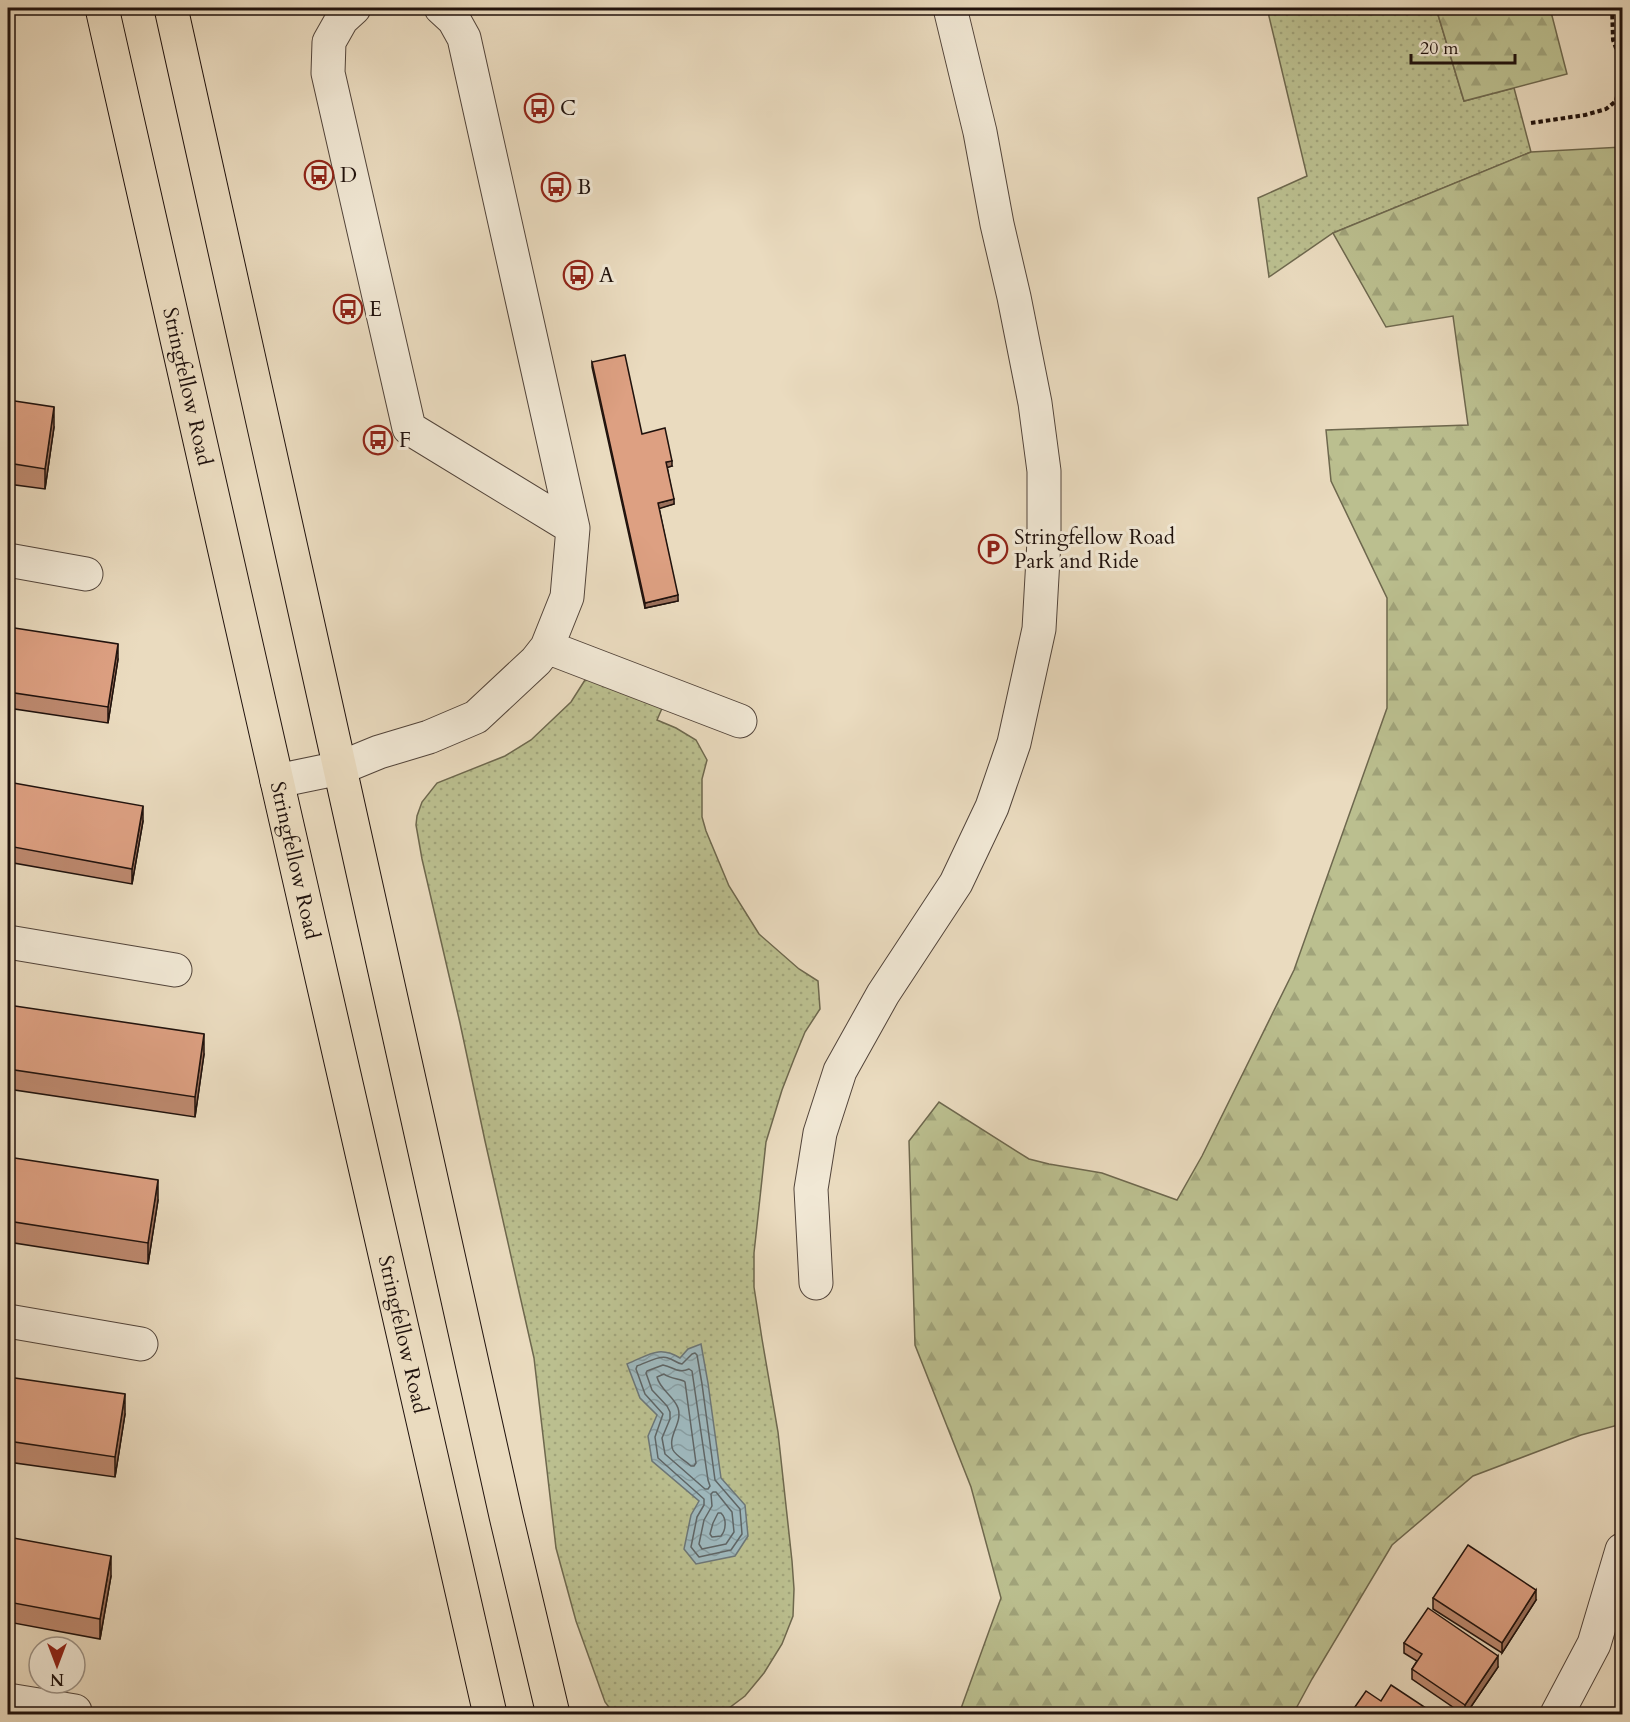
<svg xmlns="http://www.w3.org/2000/svg" width="1630" height="1722" font-family="Cardo,serif">
<defs>
<pattern id="grass-dots" width="8" height="8" patternUnits="userSpaceOnUse" patternTransform="scale(1.5)"><rect width="8" height="8" fill="#bbbf8f"/><path d="M2 2h.1M6 6h.1" fill="none" stroke="#a0a37a" stroke-width="1.8" stroke-linecap="round"/></pattern>
<pattern id="forest-firs" width="22" height="20" patternUnits="userSpaceOnUse" patternTransform="scale(1.5)"><rect width="22" height="20" fill="#bbbf8f"/><path d="M5 1l3.5 6h-7zM16 11l3.5 6h-7z" fill="#a0a37a"/></pattern>
<pattern id="water-waves" width="16" height="10" patternUnits="userSpaceOnUse" patternTransform="scale(1.5)"><rect width="16" height="10" fill="#9eb8bd"/><path d="M0 5q4-4 8 0t8 0" fill="none" stroke="#889da1"/></pattern>
</defs>
<rect width="100%" height="100%" fill="#eadbbf"/>
<filter id="stains"><feTurbulence type="fractalNoise" baseFrequency=".00333" numOctaves="4"/><feColorMatrix values="0 0 0 0 .2 0 0 0 0 .09 0 0 0 0 .02 0 0 0 .5 -.17"/></filter>
<radialGradient id="worn" r=".72"><stop offset=".6" stop-color="#630" stop-opacity="0"/><stop offset="1" stop-color="#630" stop-opacity=".3"/></radialGradient>
<path fill="url(#grass-dots)" stroke="#6e684e" stroke-width="1.5" d="M 1267,8 L 1436,8 L 1464,101 L 1514,88 L 1531,152 L 1333,233 L 1269,277 L 1258,198 L 1307,176 Z
M 592,678 L 663,706 L 657,720 L 676,728 L 696,740 L 707,760 L 702,779 L 702,817 L 706,831 L 729,886 L 759,934 L 799,969 L 818,981 L 820,1009 L 805,1032 L 794,1059 L 782,1090 L 766,1142 L 754,1253 L 754,1287 L 762,1339 L 778,1432 L 792,1561 L 794,1589 L 793,1616 L 782,1644 L 764,1673 L 745,1696 L 725,1711 L 716,1714 L 614,1714 L 605,1702 L 576,1621 L 556,1548 L 534,1358 L 485,1141 L 460,1023 L 422,859 L 416,825 L 417,816 L 422,802 L 437,783 L 505,756 L 531,740 L 571,702 L 585,680 Z"/>
<path fill="url(#forest-firs)" stroke="#6e684e" stroke-width="1.5" d="M 1436,8 L 1550,8 L 1567,74 L 1464,101 Z
M 1622,147 L 1622,1424 L 1581,1435 L 1473,1476 L 1392,1545 L 1312,1679 L 1293,1714 L 959,1714 L 1001,1598 L 971,1487 L 915,1345 L 909,1141 L 939,1102 L 1029,1159 L 1049,1164 L 1102,1173 L 1177,1200 L 1202,1156 L 1294,970 L 1387,708 L 1387,598 L 1331,481 L 1326,430 L 1468,425 L 1453,316 L 1386,327 L 1333,233 L 1531,152 Z"/>
<path fill="url(#water-waves)" stroke="#6c7677" stroke-width="1.5" d="M 701,1344 L 708,1383 L 721,1478 L 745,1505 L 748,1536 L 735,1556 L 696,1564 L 684,1549 L 691,1515 L 699,1501 L 652,1461 L 648,1436 L 657,1415 L 640,1398 L 627,1364 C 649,1355 659,1345 680,1358 L 688,1349 Z"/>
<g fill="none" stroke-linecap="round" stroke-linejoin="round">
<path stroke="#5f6565" stroke-width="1.5" d="M 695,1353 L 697,1355 L 702,1384 L 715,1480 L 740,1509 L 742,1534 L 731,1550 L 699,1557 L 691,1547 L 697,1517 L 704,1505 L 704,1499 L 658,1458 L 655,1437 L 663,1414 L 645,1394 L 636,1369 L 637,1366 C 646,1363 659,1355 668,1358 C 673,1359 676,1363 682,1364 L 692,1354 Z
M 663,1365 C 674,1367 678,1374 689,1369 L 692,1371 L 708,1480 L 710,1486 L 708,1489 L 705,1489 L 665,1454 L 662,1438 L 670,1419 L 670,1412 L 667,1406 L 652,1390 L 646,1373 L 647,1371 Z
M 664,1374 C 670,1379 682,1379 685,1382 L 696,1463 L 694,1466 L 691,1466 C 686,1461 676,1456 673,1450 C 667,1436 683,1423 678,1408 C 674,1396 660,1390 657,1377 Z
M 713,1492 L 716,1492 L 732,1512 L 734,1532 L 726,1544 L 702,1549 L 699,1544 L 704,1520 L 712,1506 L 711,1494 Z
M 718,1513 L 721,1513 C 727,1519 726,1530 721,1536 L 712,1537 L 710,1534 L 713,1523 Z"/>
<g stroke="#52443a" stroke-width="35">
<path id="minor" d="M 354,8 L 342,19 L 329,42 L 328,73 L 409,428 L 573,528
M 8,560 L 86,574
M 547,647 L 740,721
M 277,781 L 340,768 L 379,752 L 429,737 L 476,717 L 536,661 L 547,647 L 567,597 L 573,528 L 464,38 L 454,20 L 441,8
M 8,942 L 175,970
M 816,1283 L 811,1189 L 820,1133 L 840,1071 L 883,994 L 956,883 L 992,807 L 1014,743 L 1039,629 L 1044,541 L 1044,471 L 1035,403 L 1014,297 L 997,224 L 980,132 L 950,8
M 8,1321 L 141,1344
M 8,1700 L 75,1711
M 1557,1714 L 1594,1644 L 1622,1550"/>
</g>
<g stroke="#20120d" stroke-width="35">
<g id="major">
<path id="s1" d="M 102,8 L 277,781 L 490,1714"/>
<path d="M 171,8 L 506,1516 L 553,1714"/>
</g>
</g>
<path stroke="#20120d" stroke-width="4" stroke-dasharray="4.5 3" stroke-linecap="butt" d="M 1531,123 L 1585,115 L 1606,109 L 1616,101 L 1620,82 L 1620,59 L 1613,40 L 1612,8"/>
<use href="#minor" stroke="#f1e8d5" stroke-width="33"/>
<use href="#major" stroke="#eadbbf" stroke-width="33"/>
</g>
<path fill="#be8a70" stroke="#20120d" stroke-width="1.5" d="M 592,362 L 642,434 L 672,466 L 667,467 L 674,504 L 659,508 L 678,601 L 645,608 L 592,367 Z
M 8,400 L 54,427 L 45,489 L 8,484 Z
M 8,627 L 118,659 L 108,723 L 8,708 Z
M 8,782 L 143,821 L 132,884 L 8,862 Z
M 8,1005 L 204,1054 L 195,1117 L 8,1089 Z
M 8,1157 L 158,1200 L 148,1264 L 8,1242 Z
M 8,1377 L 125,1414 L 115,1477 L 8,1462 Z
M 8,1537 L 111,1576 L 100,1639 L 8,1622 Z
M 1433,1598 L 1536,1600 L 1502,1653 L 1433,1609 Z
M 1404,1643 L 1498,1667 L 1466,1714 L 1463,1714 L 1412,1679 L 1412,1669 L 1417,1661 L 1404,1653 Z"/>
<path fill="#9b705b" stroke="#20120d" stroke-width="1.5" d="M 54,407 L 54,427 L 45,489 L 45,469 Z
M 672,461 L 672,466 L 666,468 L 666,462 Z
M 674,499 L 674,504 L 658,509 L 658,503 Z
M 678,595 L 678,601 L 645,608 L 645,603 Z
M 118,644 L 118,659 L 108,723 L 108,707 Z
M 143,806 L 143,821 L 132,884 L 132,869 Z
M 204,1034 L 204,1054 L 195,1117 L 195,1097 Z
M 158,1180 L 158,1200 L 148,1264 L 148,1243 Z
M 125,1394 L 125,1414 L 115,1477 L 115,1457 Z
M 111,1556 L 111,1576 L 100,1639 L 100,1619 Z
M 1536,1590 L 1536,1600 L 1502,1653 L 1502,1643 Z
M 1498,1656 L 1498,1667 L 1466,1714 L 1465,1714 L 1465,1705 Z"/>
<path fill="#dda082" stroke="#20120d" stroke-width="1.5" d="M 625,355 L 642,434 L 665,428 L 672,461 L 666,462 L 674,499 L 658,503 L 678,595 L 645,603 L 592,362 Z
M 8,400 L 54,407 L 45,469 L 8,463 Z
M 8,627 L 118,644 L 108,707 L 8,692 Z
M 8,782 L 143,806 L 132,869 L 8,846 Z
M 8,1005 L 204,1034 L 195,1097 L 8,1069 Z
M 8,1157 L 158,1180 L 148,1243 L 8,1221 Z
M 8,1377 L 125,1394 L 115,1457 L 8,1441 Z
M 8,1537 L 111,1556 L 100,1619 L 8,1602 Z
M 1468,1545 L 1536,1590 L 1502,1643 L 1433,1598 Z
M 1428,1608 L 1498,1656 L 1465,1705 L 1412,1669 L 1422,1654 L 1404,1643 Z
M 1391,1685 L 1435,1714 L 1350,1714 L 1366,1691 L 1381,1701 Z"/>
<defs>
<g id="bus-ring" transform="scale(1.5)"><circle r="9.5" fill="#f1e8d5" stroke="#8f2418" stroke-width="1.5"/><path d="M-5-6H5V4H4V6H2V4H-2V6H-4V4H-5ZM-3.5-4V0h7V-4ZM-3.5 1.2v1.5H-2V1.2ZM2 1.2v1.5H3.5V1.2Z" fill="#8f2418"/></g>
<g id="parking-ring" transform="scale(1.5)"><circle r="9.5" fill="#f1e8d5" stroke="#8f2418" stroke-width="1.5"/><path d="M-3.5-5.5H1a3.5 3.5 0 0 1 0 7H-1V5.5H-3.5ZM-1-3.4V-.6H.8a1.4 1.4 0 0 0 0-2.8Z" fill="#8f2418"/></g>
</defs>
<g fill-rule="evenodd">
<use href="#bus-ring" x="539" y="108"/>
<use href="#bus-ring" x="319" y="175"/>
<use href="#bus-ring" x="556" y="187"/>
<use href="#bus-ring" x="578" y="275"/>
<use href="#bus-ring" x="348" y="309"/>
<use href="#bus-ring" x="378" y="440"/>
<use href="#parking-ring" x="993" y="549"/>
</g>
<g text-anchor="middle" stroke-width="6" stroke-linejoin="round" paint-order="stroke">
<g font-size="21" fill="#20120d" stroke="#f1e8d5" text-anchor="start">
<text x="560" y="115">C</text>
<text x="340" y="182">D</text>
<text x="577" y="194">B</text>
<text x="599" y="282">A</text>
<text x="369" y="316">E</text>
<text x="399" y="447">F</text>
<text x="1014" y="544">Stringfellow Road<tspan x="1014" dy="24">Park and Ride</tspan></text>
</g>
<g font-size="21" fill="#20120d" stroke="#f1e8d5">
<text dy="7" stroke="none"><textPath href="#s1" startOffset="388">Stringfellow Road</textPath></text>
<text dy="7" stroke="none"><textPath href="#s1" startOffset="874">Stringfellow Road</textPath></text>
<text dy="7" stroke="none"><textPath href="#s1" startOffset="1360">Stringfellow Road</textPath></text>
</g>
</g>
<rect width="1630" height="1722" fill="none" stroke="#eadbbf" stroke-width="30"/>
<rect x="9" y="9" width="1612" height="1704" fill="none" stroke="#20120d" stroke-width="3"/>
<rect x="15" y="15" width="1600" height="1692" fill="none" stroke="#20120d" stroke-width="1.5"/>
<g transform="translate(57 1665) rotate(180)"><circle r="28" fill="#f1e8d5" stroke="#9d9285" stroke-width="1.5"/>
<path d="M0-4.5L10 22L0 15L-10 22Z" fill="#8f2418"/>
<text y="-9" font-size="16" font-weight="bold" text-anchor="middle" fill="#20120d">N</text>
</g>
<path d="M1411 54v9h104v-9" fill="none" stroke="#20120d" stroke-width="3"/>
<text x="1420" y="54" font-size="18" fill="#20120d" stroke="#f1e8d5" stroke-width="4.5" paint-order="stroke">20 m</text>
<rect width="100%" height="100%" filter="url(#stains)"/>
<rect width="100%" height="100%" fill="url(#worn)"/>
</svg>
